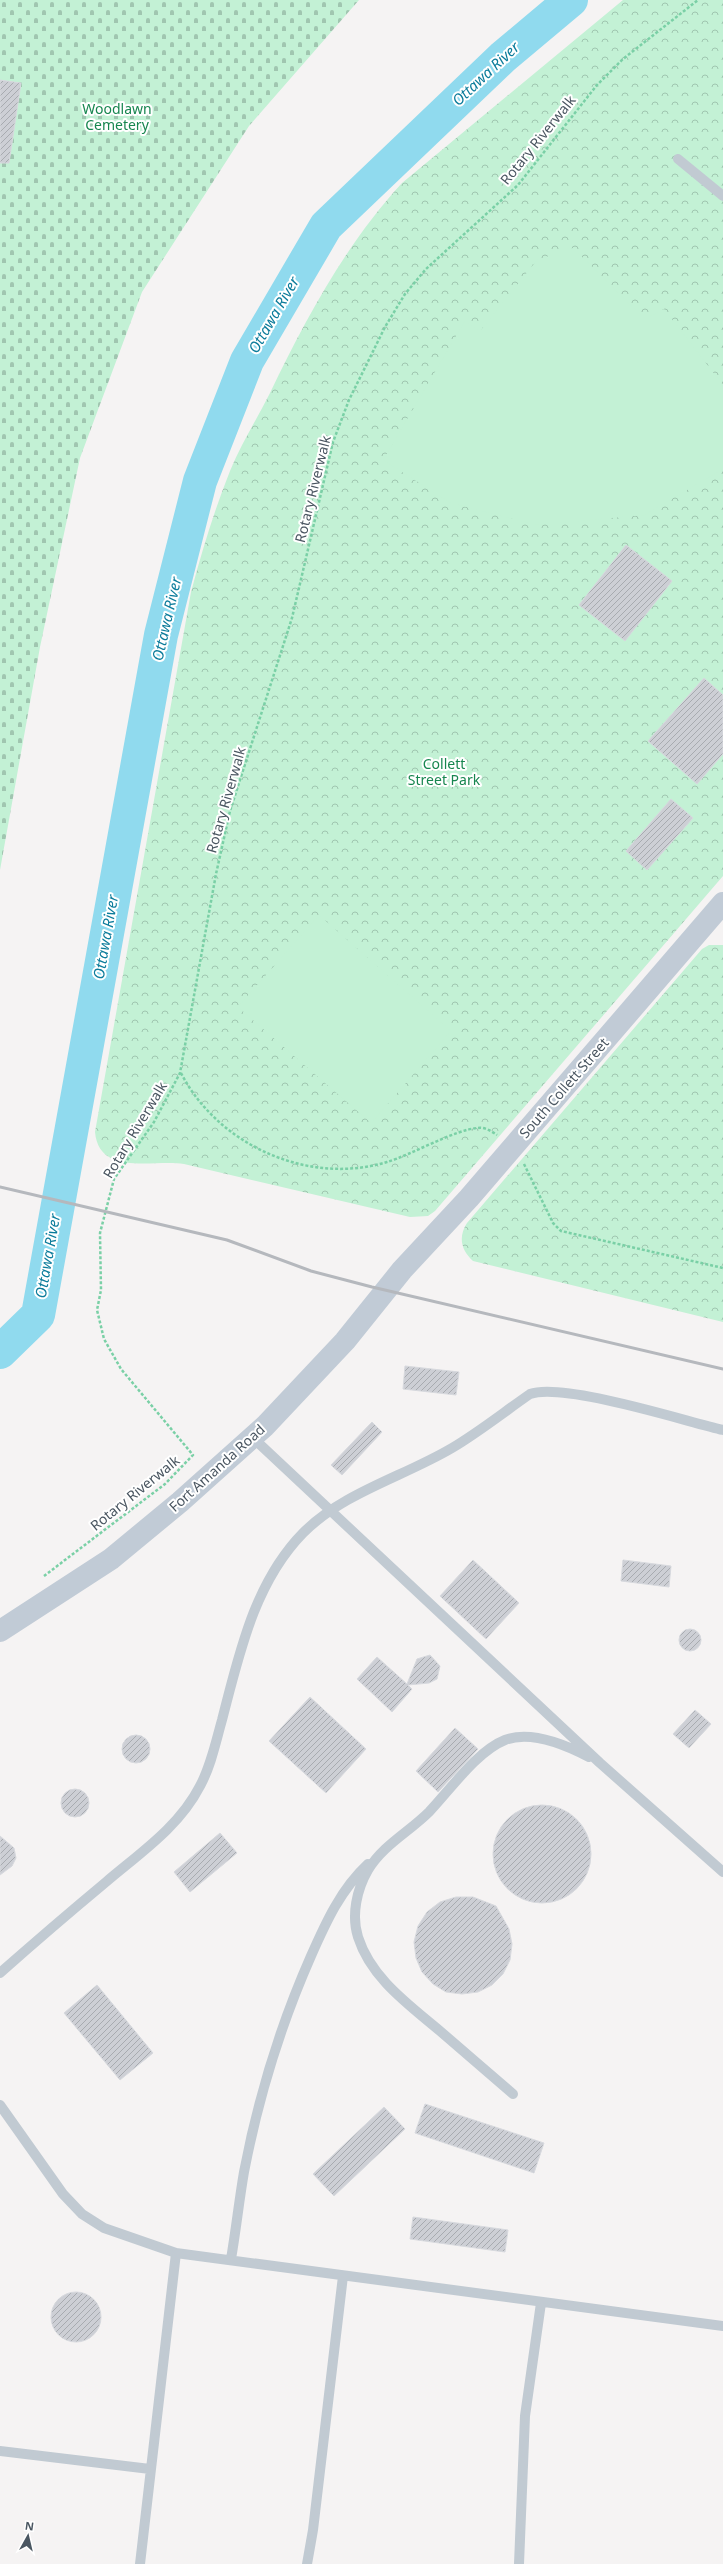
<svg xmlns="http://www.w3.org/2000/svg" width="723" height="2564" font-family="'Noto Sans',sans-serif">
<defs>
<pattern id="cemetery-stones" width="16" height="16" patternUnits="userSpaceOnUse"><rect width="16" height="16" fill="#c3f1d5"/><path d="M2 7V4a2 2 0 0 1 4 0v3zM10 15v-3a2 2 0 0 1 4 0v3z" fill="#a0c6b0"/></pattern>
<pattern id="park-crowns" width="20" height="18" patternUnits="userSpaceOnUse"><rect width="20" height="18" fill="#c3f1d5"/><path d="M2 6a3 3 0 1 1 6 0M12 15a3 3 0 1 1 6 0" fill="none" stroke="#a0c6b0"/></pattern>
<pattern id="building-hatch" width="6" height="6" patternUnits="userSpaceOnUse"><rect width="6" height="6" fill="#cdcfd5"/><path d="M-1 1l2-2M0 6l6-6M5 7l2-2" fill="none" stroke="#a8abb0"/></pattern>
</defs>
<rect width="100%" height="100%" fill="#f5f3f3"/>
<path fill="url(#cemetery-stones)" d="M 0,0 L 359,0 L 249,126 L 142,292 L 80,458 L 40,647 L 0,870 Z"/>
<path fill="url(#park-crowns)" d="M 623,0 L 723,0 L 723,876 L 435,1211 L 428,1216 L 410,1217 L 184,1164 C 154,1159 99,1177 95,1132 L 191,592 C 202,551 214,511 230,471 C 241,444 257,419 270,393 C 306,318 346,244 402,183 Z
M 709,945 L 723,945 L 723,1322 L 473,1261 C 461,1250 458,1237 467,1223 L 702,949 Z"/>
<path fill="#c3f1d5" d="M 573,248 L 645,319 L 664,309 L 723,385 L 723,469 L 644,515 L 536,525 L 451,503 L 383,460 L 465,321 L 480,331 L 537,260 Z
M 319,915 L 451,1031 L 371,1123 L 238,1007 Z"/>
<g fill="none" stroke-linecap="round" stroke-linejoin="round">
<path stroke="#90daee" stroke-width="34" d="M 0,1352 L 38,1315 L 161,635 L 200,481 L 247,361 L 326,226 L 503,57 L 571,0"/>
</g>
<path fill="url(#building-hatch)" stroke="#d7d9de" d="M 0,80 L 21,83 L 9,163 L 0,163 Z
M 626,545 L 672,581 L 625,641 L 579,605 Z
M 704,678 L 723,695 L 723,754 L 697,784 L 648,741 Z
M 671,799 L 693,818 L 647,870 L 626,851 Z
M 405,1366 L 459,1372 L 456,1395 L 403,1389 Z
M 372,1422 L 382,1432 L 342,1475 L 331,1465 Z
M 473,1560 L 519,1603 L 486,1639 L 440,1596 Z
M 623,1560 L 671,1566 L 669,1587 L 621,1581 Z
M679 1640a11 11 0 1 1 22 0a11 11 0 1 1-22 0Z
M 430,1655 L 440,1666 L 437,1679 L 429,1683 L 408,1685 L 412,1689 L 392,1712 L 357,1679 L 377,1657 L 407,1684 L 417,1659 Z
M 310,1697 L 366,1749 L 326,1793 L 269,1741 Z
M 695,1710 L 711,1724 L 689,1748 L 673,1734 Z
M 455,1728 L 478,1749 L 438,1792 L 416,1771 Z
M122 1749a14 14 0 1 1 28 0a14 14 0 1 1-28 0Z
M61 1803a14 14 0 1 1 28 0a14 14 0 1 1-28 0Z
M493 1854a49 49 0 1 1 98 0a49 49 0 1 1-98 0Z
M 220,1833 L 237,1853 L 190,1892 L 174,1872 Z
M 0,1836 L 14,1848 L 16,1858 L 12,1866 L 0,1875 Z
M 456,1897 L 473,1897 L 496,1906 L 509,1929 L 512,1944 L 510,1960 L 503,1974 L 492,1985 L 478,1992 L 462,1994 L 446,1992 L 433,1984 L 422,1972 L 416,1958 L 414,1942 L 418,1926 L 427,1912 L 440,1902 Z
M 97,1985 L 153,2053 L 120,2080 L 64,2013 Z
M 425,2104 L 544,2143 L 534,2173 L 415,2133 Z
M 384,2107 L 405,2129 L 334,2196 L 313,2174 Z
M 413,2217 L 508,2230 L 505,2252 L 410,2239 Z
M51 2317a25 25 0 1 1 50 0a25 25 0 1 1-50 0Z"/>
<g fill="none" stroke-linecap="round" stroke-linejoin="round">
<path stroke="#7ad0a6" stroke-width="2.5" stroke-dasharray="3 2" stroke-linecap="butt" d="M 181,1073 C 218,1145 308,1186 387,1162 C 411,1155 456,1129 478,1128 C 485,1127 491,1131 497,1135
M 524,1164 L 553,1223 L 561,1231 L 723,1268
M 44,1576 L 165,1484 L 193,1455 L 121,1369 L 104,1339 L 97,1310 L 101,1290 L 100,1233 L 114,1179 L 154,1122 L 180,1073 L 216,874 L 230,811 L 292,618 L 333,442 L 349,400 L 385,327 L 405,294 L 426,269 L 518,185 L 597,85 L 623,59 L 698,0"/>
<path stroke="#c1cad2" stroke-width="10" d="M 678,159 L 723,196
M 253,1438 L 600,1763 L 723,1872
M 0,1973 C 35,1942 70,1912 106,1882 C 140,1853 179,1827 200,1786 C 211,1766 216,1741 222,1720 C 239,1655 254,1583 303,1533 C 344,1492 403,1477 452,1448 C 479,1432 504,1412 530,1394 C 563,1382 684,1421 723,1430
M 513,2094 C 489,2073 464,2052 440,2031 C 408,2004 371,1978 358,1937 C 351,1915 357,1889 368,1870 C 383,1845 409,1832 429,1812 C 450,1790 477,1751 505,1740 C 531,1730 566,1745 589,1757
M 0,2105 L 63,2194 L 82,2214 L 104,2228 L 176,2253 L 723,2326
M 231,2259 C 236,2230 239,2201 244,2172 C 258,2099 281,2024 311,1956 C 326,1922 341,1889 368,1864
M 0,2451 L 150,2469
M 140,2564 L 176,2253
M 307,2564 L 313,2530 L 343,2276
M 519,2564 L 525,2416 L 541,2303"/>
<path stroke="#c1cbd6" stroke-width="22" d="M 0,1631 L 111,1559 L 180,1502 L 265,1426 L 345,1341 L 402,1270 L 469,1198 L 723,903"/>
<path stroke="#b5b8bd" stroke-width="3" d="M 0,1187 L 227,1240 L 311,1271 L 372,1287 L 723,1369"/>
</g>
<g text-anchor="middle" stroke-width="4" stroke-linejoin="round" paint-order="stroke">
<g font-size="14" fill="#17864f" stroke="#fff">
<text x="117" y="114">Woodlawn<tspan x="117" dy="16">Cemetery</tspan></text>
<text x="444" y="769">Collett<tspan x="444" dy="16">Street Park</tspan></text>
</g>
<g font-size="14" fill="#4a5661" stroke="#fff">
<text transform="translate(538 140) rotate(-51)" y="5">Rotary Riverwalk</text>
<text transform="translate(313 489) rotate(-76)" y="5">Rotary Riverwalk</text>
<text transform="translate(226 800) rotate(-74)" y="5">Rotary Riverwalk</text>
<text transform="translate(564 1088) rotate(-49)" y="5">South Collett Street</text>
<text transform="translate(135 1130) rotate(-59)" y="5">Rotary Riverwalk</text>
<text transform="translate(217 1468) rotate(-42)" y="5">Fort Amanda Road</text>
<text transform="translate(135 1493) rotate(-39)" y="5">Rotary Riverwalk</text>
</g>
<g font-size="15" font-style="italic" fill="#0c7c9b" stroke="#fff">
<text transform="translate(486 74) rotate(-43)" y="5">Ottawa River</text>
<text transform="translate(274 315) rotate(-60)" y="5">Ottawa River</text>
<text transform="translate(167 619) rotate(-77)" y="5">Ottawa River</text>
<text transform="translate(106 937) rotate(-80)" y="5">Ottawa River</text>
<text transform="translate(48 1256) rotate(-80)" y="5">Ottawa River</text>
</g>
</g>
<g transform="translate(28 2536) rotate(8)" stroke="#ffffff" stroke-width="3" paint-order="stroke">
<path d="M0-3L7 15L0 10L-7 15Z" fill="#4a5661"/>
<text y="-6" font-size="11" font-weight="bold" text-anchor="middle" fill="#4a5661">N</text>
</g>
</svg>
